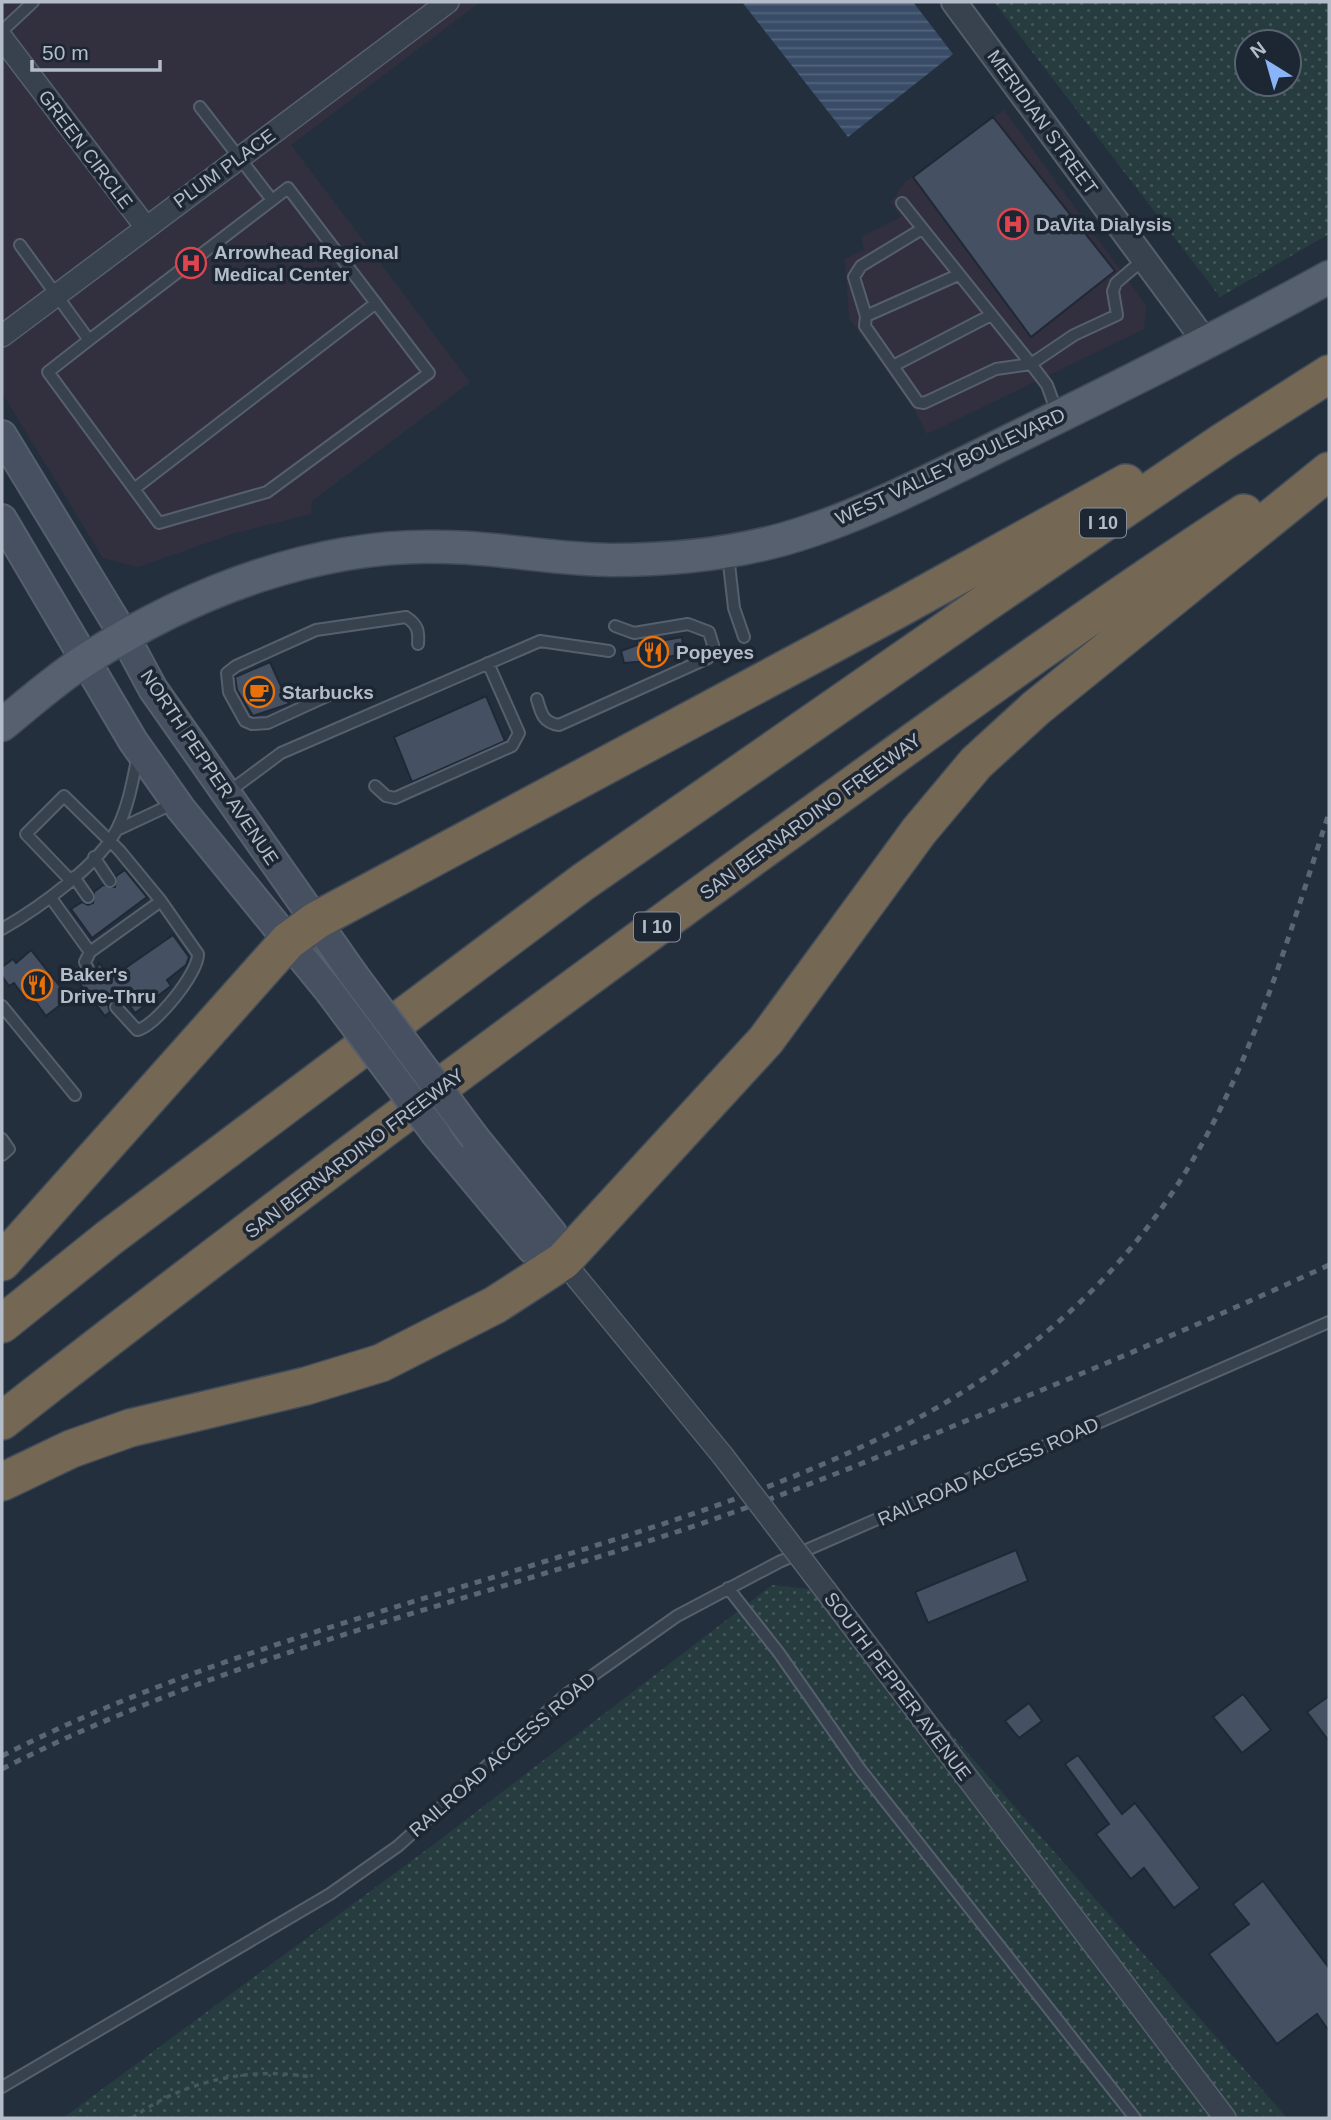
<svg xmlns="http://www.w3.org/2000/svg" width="1331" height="2120" font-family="Arial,sans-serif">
<defs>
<pattern id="grass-dots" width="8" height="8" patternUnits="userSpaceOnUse" patternTransform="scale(1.75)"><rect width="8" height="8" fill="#263c3f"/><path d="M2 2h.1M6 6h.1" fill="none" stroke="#435659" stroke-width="1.8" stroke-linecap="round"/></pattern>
<pattern id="water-rules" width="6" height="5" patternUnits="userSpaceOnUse" patternTransform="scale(1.75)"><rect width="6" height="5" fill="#394c67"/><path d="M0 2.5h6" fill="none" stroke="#53647b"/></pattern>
</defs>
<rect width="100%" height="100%" fill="#242f3e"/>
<path fill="#32303f" d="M 2,2 L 480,2 L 291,145 L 470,382 L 312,501 L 311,514 L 235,533 L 138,567 L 103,558 L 2,393 Z
M 1004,110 L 1146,305 L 1144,329 L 927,434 L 914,409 L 849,318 L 845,259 L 864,250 L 861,237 L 901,217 L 891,202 L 905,182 Z"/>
<path fill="url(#grass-dots)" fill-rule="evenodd" d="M 994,2 L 1329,2 L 1329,234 L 1220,297 ZM 1247,42 L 1289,42 L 1289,84 L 1247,84 Z
M 772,1585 L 826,1591 L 1287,2118 L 63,2118 L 433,1845 Z"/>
<path fill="url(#water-rules)" d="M 742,2 L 913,2 L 953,54 L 848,137 Z"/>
<path fill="#455162" stroke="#1f2835" stroke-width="2" d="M 993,117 L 1115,271 L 1031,337 L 913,177 Z
M 682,637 L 684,654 L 661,658 L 661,663 L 648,665 L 647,661 L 624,663 L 621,651 L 637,645 L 637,641 L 654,638 L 654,642 Z
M 270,662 L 289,704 L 253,716 L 237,690 L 235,677 Z
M 486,696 L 505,741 L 412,782 L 394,737 Z
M 125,870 L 147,897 L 92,938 L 71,909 L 82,902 L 88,905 L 93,903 L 94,892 L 103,885 L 115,887 L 116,876 Z
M 173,935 L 189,957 L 186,965 L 167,980 L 171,986 L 135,1013 L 126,1000 L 122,1002 L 114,1000 L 108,1005 L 110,1012 L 105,1016 L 77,980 L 83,976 L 93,978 L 99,963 L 111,978 Z
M 31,950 L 69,998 L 46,1016 L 32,997 L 27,1001 L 14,983 L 9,986 L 2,976 L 2,967 L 13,959 L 16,963 Z
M 1016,1550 L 1028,1581 L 928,1623 L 915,1592 Z
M 1243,1694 L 1271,1730 L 1242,1753 L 1213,1717 Z
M 1329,1696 L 1329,1741 L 1307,1712 Z
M 1029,1703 L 1042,1721 L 1019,1738 L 1005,1721 Z
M 1078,1755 L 1122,1814 L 1135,1803 L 1200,1888 L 1174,1908 L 1144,1868 L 1131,1879 L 1096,1834 L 1109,1824 L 1065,1764 Z
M 1263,1881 L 1329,1968 L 1329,2031 L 1317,2014 L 1277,2044 L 1209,1954 L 1249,1924 L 1233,1904 Z"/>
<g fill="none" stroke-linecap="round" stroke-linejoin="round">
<g stroke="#565f6c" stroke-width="14">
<path id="service" d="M 2,31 L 33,2
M 200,107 L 272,200
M 902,203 L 1031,364
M 20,245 L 89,340 L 48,372 L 159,523 L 267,492 L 429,373 L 288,188 L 89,340
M 958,275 L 866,316 L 865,326 L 918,402 L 924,403 L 996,369 L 1031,364
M 866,316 L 854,277 L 861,266 L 922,229
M 893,366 L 991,315
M 1058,415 L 1047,385 L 1031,364 L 1074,335 L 1117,315 L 1113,291 L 1116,283 L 1144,259
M 134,489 L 376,303
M 728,555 L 734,608 L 744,637
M 327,696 L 268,723 L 252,724 L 245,721 L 229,692 L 227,673 L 236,666 L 316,630 L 406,617 C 418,625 419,631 418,644
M 537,699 C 541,713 543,723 559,725 L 708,658 L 713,645 L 709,632 L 688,624 L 634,633 L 615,626
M 375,786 L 386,796 L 395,798 L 512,746 L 519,733 L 488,663
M 227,793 L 281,753 L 540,641 L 609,651
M 117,830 L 166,807 L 175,808
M 94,857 L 110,881
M 74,877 L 88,897
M 51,898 L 90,952 L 161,901 L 119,850 L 64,796 L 26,834 L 71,881
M 2,929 C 37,909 101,864 118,827 C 129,804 133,779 138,755
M 89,971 L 85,962 L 90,952
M 2,1006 L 75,1095
M 116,1007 L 137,1030 C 155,1027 199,972 198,954 L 161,901
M 2,1139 L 9,1149 L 2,1155
M 728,1588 L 779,1653 L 860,1769 L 1135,2118
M 2,2087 L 330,1894 L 398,1846 L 568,1693 L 677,1616 L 779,1562 L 1329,1322"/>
</g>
<g stroke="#565f6c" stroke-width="24">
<path id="minor" d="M 2,38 L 145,226
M 2,336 L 448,2
M 563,1261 L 723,1456
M 826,1591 L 1225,2118"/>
</g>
<g stroke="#565f6c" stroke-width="28">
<path id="tertiary" d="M 954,2 L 1207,344"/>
</g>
<g stroke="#565f6c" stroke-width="32">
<path id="secondary" d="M 2,435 L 125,637 L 153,689 L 353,974
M 2,519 L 133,741 L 181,809 L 330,992
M 436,1134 L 532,1249 L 563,1261
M 475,1138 L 552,1233 L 563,1261"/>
</g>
<g stroke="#414a57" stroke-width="35">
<path id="primary" d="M 2,725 C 29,703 57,678 87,659 C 192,591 321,542 447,547 C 502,548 557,560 612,560 C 668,560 730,554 784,539 C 864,516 940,475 1015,438 C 1121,386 1226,334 1329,277"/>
</g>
<g stroke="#434c59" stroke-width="40">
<path id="motorway" d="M 2,1262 L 288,941 L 317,920 L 896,610 L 1126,483
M 2,1324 L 109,1238 L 583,882 L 981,606 L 1224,441 L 1329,374
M 2,1421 C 255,1223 514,1030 775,841 C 930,730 1084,617 1244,513
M 2,1482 L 71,1449 L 130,1428 L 306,1386 L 381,1363 L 495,1305 L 563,1261 L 766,1040 L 919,831 L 976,763 L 1036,708 L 1329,471"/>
</g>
<path stroke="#44595c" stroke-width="3.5" stroke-dasharray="5 5" stroke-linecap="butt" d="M 132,2118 C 182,2082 248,2066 310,2077"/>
<use href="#service" stroke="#38414e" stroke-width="10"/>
<use href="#minor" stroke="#38414e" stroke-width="21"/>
<use href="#tertiary" stroke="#38414e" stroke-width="24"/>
<use href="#secondary" stroke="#465061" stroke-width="28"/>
<use href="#primary" stroke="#56606e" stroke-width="32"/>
<use href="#motorway" stroke="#746855" stroke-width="37"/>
<path stroke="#5a6575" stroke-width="5" stroke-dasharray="7 7" stroke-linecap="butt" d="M 2,1756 C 177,1666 371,1616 559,1557 C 803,1481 1047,1401 1188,1168 C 1254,1059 1289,935 1329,813
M 2,1769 C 209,1663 440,1609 661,1537 C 766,1503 867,1462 968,1420 C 1090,1371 1210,1320 1329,1265"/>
<g stroke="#565f6c" stroke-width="24" stroke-linecap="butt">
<path id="minor-bridge" d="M 723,1456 L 826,1591"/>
</g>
<g stroke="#565f6c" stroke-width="32" stroke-linecap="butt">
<path id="secondary-bridge" d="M 353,974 L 475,1138
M 330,992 L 436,1134"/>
</g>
<use href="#minor-bridge" stroke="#38414e" stroke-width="21"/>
<use href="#secondary-bridge" stroke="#465061" stroke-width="28"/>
</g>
<defs>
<g id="hospital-ring" transform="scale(1.575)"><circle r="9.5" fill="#1d2633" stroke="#e0444e" stroke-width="1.5"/><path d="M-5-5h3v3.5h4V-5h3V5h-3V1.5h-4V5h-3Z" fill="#e0444e"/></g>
<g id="restaurant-ring" transform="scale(1.575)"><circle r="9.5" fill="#1d2633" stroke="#e8710a" stroke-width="1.5"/><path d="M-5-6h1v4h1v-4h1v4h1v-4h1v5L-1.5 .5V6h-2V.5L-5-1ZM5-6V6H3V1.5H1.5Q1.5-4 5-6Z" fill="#e8710a"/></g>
<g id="cafe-ring" transform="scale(1.575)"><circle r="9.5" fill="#1d2633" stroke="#e8710a" stroke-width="1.5"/><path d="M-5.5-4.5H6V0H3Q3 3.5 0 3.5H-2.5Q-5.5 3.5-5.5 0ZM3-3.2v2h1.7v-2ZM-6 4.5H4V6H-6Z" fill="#e8710a"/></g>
</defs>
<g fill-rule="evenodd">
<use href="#hospital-ring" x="1013" y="224"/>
<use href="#hospital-ring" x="191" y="263"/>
<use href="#restaurant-ring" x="653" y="652"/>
<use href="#cafe-ring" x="259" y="692"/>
<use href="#restaurant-ring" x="37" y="985"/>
</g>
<g text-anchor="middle" stroke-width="7" stroke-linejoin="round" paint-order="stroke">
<g fill="#1d2633" stroke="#878f9c" stroke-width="2">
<rect x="1080" y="508.5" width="46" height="29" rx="5"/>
<rect x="634" y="912.5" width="46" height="29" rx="5"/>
</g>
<g font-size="18" font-weight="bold" fill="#b4bcc9">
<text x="1103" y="529">I 10</text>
<text x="657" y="933">I 10</text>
</g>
<g font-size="19" fill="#b4bcc9" stroke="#1d2633">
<text transform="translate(1043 122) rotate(54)" y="7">MERIDIAN STREET</text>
<text transform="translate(86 149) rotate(53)" y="7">GREEN CIRCLE</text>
<text transform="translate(224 168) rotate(-36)" y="7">PLUM PLACE</text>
<text transform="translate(950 466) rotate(-25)" y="7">WEST VALLEY BOULEVARD</text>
<text transform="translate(210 767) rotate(56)" y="7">NORTH PEPPER AVENUE</text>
<text transform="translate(810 816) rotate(-36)" y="7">SAN BERNARDINO FREEWAY</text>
<text transform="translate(354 1153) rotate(-37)" y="7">SAN BERNARDINO FREEWAY</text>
<text transform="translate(988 1471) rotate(-24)" y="7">RAILROAD ACCESS ROAD</text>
<text transform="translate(898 1686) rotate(53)" y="7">SOUTH PEPPER AVENUE</text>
<text transform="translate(502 1754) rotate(-41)" y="7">RAILROAD ACCESS ROAD</text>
</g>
<g font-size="19" font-weight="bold" fill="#b4bcc9" stroke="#1d2633" text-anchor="start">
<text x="1036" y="231">DaVita Dialysis</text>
<text x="214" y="259">Arrowhead Regional<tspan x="214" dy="22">Medical Center</tspan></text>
<text x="676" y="659">Popeyes</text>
<text x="282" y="699">Starbucks</text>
<text x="60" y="981">Baker's<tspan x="60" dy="22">Drive-Thru</tspan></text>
</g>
</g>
<rect width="1331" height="2120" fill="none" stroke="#b4bcc9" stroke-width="7"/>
<g transform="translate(1268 63) rotate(323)"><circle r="33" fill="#1d2633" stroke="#59626f" stroke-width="2"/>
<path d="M0-5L12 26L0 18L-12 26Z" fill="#8ab4f8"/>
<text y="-10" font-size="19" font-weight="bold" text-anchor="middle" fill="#b4bcc9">N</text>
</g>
<path d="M32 60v10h128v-10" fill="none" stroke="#b4bcc9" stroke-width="3.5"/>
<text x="42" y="60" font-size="21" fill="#b4bcc9" stroke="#1d2633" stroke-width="5" paint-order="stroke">50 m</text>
</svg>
